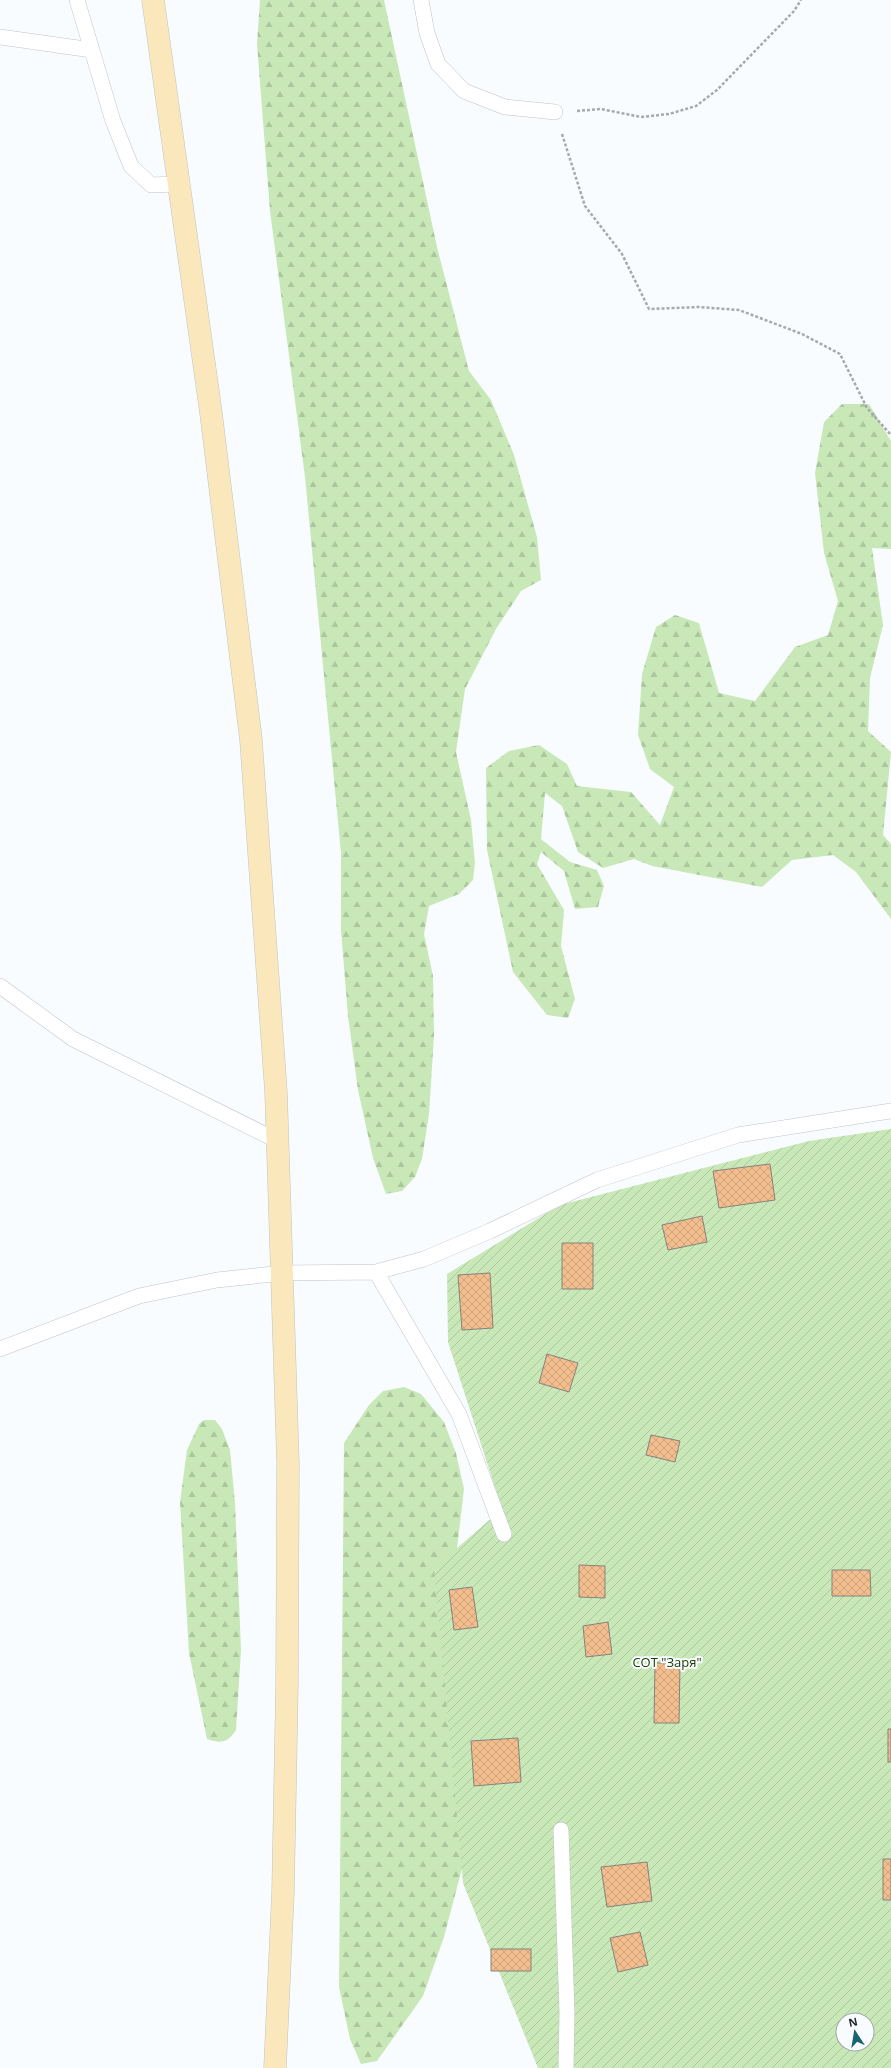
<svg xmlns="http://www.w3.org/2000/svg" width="891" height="2068" font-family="'Open Sans',sans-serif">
<defs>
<pattern id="forest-firs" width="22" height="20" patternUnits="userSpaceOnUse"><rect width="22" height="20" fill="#c8e8b8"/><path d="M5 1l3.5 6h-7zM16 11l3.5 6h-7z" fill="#acc79e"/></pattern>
<pattern id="garden-furrows" width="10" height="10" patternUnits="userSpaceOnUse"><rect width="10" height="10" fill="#c8e8b8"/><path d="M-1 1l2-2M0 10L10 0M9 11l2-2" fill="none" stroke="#acc79e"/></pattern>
<pattern id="building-cross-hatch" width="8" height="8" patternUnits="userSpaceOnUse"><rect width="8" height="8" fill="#f3be8d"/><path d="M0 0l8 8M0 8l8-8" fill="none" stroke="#d0a37a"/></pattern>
</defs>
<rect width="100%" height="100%" fill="#f9fcff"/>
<path fill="url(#forest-firs)" d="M 260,0 L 384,0 L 437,247 L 469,371 L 491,400 L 514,455 L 537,537 L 541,580 L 521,591 L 496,629 L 465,689 L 456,752 L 471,820 L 475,863 L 473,880 L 459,894 L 429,906 L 424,934 L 433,976 L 434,1036 L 429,1114 L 422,1159 L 415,1177 L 402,1191 L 386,1194 L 373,1158 L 358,1090 L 348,1016 L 341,930 L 341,853 L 305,477 L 270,211 L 257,44 Z
M 842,404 L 869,404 L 891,441 L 891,549 L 872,548 L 883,625 L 870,678 L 868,731 L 891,752 L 883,835 L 891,844 L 891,919 L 856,872 L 833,855 L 792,860 L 762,887 L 652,866 L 634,859 L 603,868 L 578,852 L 562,806 L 545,793 L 541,839 L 570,862 L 597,870 L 604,886 L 598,907 L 575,909 L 564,871 L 541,852 L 537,864 L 564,910 L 561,946 L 575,999 L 568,1018 L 547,1015 L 513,972 L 487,850 L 486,768 L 509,751 L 539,745 L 567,764 L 577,786 L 631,792 L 660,825 L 674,787 L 650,769 L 638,735 L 642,674 L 656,627 L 675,615 L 699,623 L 719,693 L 755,701 L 795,647 L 828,635 L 838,601 L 824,553 L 815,473 L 824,422 Z
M 404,1387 L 421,1394 L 444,1422 L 456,1453 L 464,1489 L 456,1557 L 481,1796 L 444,1937 L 423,1996 L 377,2061 L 361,2064 L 350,2039 L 339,1987 L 344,1443 L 369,1405 L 383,1391 Z
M 204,1420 L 215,1420 L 222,1429 L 230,1450 L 235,1503 L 241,1650 L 236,1730 C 227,1743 222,1744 207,1739 L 189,1653 L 180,1502 L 187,1450 L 199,1424 Z"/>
<path fill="url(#garden-furrows)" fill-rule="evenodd" d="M 891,1129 L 891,2068 L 538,2068 L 463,1883 L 434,1568 L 502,1509 L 448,1342 L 447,1274 L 560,1205 L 809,1141 ZM 843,2020 L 867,2020 L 867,2044 L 843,2044 Z"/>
<path fill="url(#building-cross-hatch)" stroke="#86827e" d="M 770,1164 L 775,1200 L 719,1208 L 713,1171 Z
M 702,1216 L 707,1242 L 668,1250 L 662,1225 Z
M 562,1243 L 593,1243 L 593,1289 L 562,1289 Z
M 490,1273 L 493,1328 L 462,1330 L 458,1275 Z
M 547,1354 L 578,1363 L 569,1392 L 539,1383 Z
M 651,1435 L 680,1441 L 675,1462 L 646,1455 Z
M 579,1565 L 605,1566 L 605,1598 L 579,1597 Z
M 832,1570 L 870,1570 L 871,1596 L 832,1596 Z
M 472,1587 L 478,1627 L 454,1630 L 449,1590 Z
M 608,1622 L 612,1654 L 586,1657 L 583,1626 Z
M 655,1663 L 680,1663 L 679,1723 L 654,1723 Z
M 888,1729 L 891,1729 L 891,1762 L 888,1762 Z
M 518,1738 L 521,1782 L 474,1786 L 471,1741 Z
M 883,1859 L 891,1859 L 891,1900 L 883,1900 Z
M 647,1862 L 652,1901 L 607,1907 L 601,1867 Z
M 640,1932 L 648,1965 L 618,1972 L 610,1938 Z
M 491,1949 L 531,1949 L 531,1971 L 491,1971 Z"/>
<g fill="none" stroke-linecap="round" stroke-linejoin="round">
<g stroke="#bfc4c8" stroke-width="16">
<path id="lane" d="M 77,0 L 113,121 L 131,166 L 151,185 L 178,184
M 421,0 L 427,33 L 438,64 L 464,91 L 505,107 L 555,112
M 0,37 L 92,50
M 0,986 L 73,1039 L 278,1141
M 376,1272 L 459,1414 L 504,1534
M 0,1349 L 139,1296 L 217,1280 L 283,1273 L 376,1272 L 424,1259 L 490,1231 L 597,1180 L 738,1135 L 891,1111
M 561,1830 L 567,2013 L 566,2068"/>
</g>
<g stroke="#bfc4c8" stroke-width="23">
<path id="secondary" d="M 153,0 L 211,413 L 251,740 L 276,1092 L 288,1463 L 287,1685 L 283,1892 L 275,2068"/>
</g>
<path stroke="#a7a9ac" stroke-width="2.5" stroke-dasharray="3 2" stroke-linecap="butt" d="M 577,111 L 601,109 L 641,117 L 669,114 L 696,106 L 717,90 L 794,11 L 801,0
M 562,134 L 585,206 L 622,254 L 649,309 L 699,307 L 739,310 L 802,334 L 840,354 L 867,408 L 891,435"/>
<use href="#lane" stroke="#fff" stroke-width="15"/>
<use href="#secondary" stroke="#fae7bb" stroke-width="22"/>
</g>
<g text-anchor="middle" stroke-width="4" stroke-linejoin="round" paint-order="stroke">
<g font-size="13" fill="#193b00" stroke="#f9fcff">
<text x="667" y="1667">СОТ "Заря"</text>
</g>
</g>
<g transform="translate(855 2032) rotate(348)"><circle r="19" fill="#f9fcff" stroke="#a3a6a8"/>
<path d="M0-3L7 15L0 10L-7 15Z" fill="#1a6470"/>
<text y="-6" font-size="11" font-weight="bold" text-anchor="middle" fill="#222426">N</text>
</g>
</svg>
